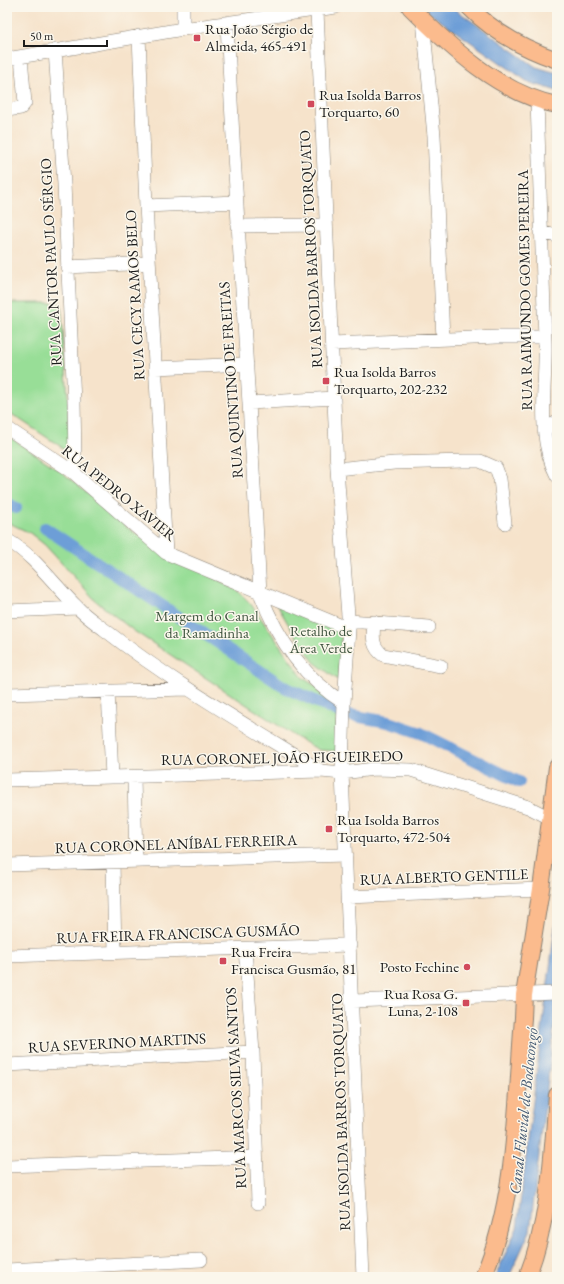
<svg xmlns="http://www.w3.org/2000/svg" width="564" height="1284" font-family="'EB Garamond',serif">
<rect width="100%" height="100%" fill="#fbf7ec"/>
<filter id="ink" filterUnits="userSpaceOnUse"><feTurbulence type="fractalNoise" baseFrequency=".025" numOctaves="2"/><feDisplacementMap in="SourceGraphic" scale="8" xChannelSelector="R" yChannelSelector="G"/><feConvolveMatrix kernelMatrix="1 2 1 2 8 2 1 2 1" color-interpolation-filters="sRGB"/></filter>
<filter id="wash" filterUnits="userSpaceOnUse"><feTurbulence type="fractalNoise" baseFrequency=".012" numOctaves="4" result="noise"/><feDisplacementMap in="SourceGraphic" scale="16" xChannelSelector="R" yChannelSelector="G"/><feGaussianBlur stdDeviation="0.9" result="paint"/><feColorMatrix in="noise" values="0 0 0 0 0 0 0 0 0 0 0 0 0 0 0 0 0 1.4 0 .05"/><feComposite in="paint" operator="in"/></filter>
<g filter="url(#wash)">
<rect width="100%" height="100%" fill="#f6e3cb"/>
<path fill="#98de97" stroke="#5a7d5a" d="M 7,303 L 61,303 L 72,454 L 7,411 Z
M 7,435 L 63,473 L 133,532 L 238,591 L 250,603 L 303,678 L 337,700 L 336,751 L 319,750 L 296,737 L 134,631 L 97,602 L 45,545 L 30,533 L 7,522 Z
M 274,600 L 342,627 L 338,680 L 314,662 L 293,632 Z"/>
<path fill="#6d9ed7" stroke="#445d7a" d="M 424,7 L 452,7 L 536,67 L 557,73 L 557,91 L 528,82 L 429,13 Z
M 557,911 L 557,1004 L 530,1231 L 509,1277 L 495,1277 L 517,1228 Z"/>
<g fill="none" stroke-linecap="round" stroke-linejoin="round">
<path stroke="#6d9ed7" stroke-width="12" d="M 7,503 L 16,508
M 45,528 L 286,688 L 344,714 L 388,722 L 421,733 L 519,782"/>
</g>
</g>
<g filter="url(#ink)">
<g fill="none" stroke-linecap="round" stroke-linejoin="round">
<g stroke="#898074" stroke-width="14">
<path id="minor" d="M 183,7 L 183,29
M 317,11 L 337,469 L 349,629 L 344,703 L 342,773 L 363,1277
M 423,20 L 434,136 L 443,339
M 227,23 C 236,213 250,403 260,593 C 277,638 302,677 344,703
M 139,36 L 146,206 L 166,553
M 55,50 L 64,184 L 74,402 L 75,459 L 73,472
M 7,59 L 183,29 L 336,7
M 537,101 C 539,181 543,260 545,339 C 547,384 535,435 557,476
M 7,110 L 21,108 L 25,103 L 21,57
M 146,206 L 236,202
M 237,226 L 326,225
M 540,232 L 557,236
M 67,267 L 149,263
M 332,344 L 497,337 L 545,337
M 155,368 L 247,364
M 250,403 L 334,398
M 7,428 L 73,472 L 166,553 L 349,629
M 544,430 L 557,422
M 337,469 L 394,463 L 463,461 L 480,461 L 496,468 L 500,479 L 505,523
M 7,540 C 35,556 54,585 77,607 C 85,616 96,623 105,630 C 173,683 248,726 321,771
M 7,611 L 78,608
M 349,621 L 429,627
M 374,622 C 373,636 371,646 383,655 L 441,666
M 108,691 L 112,777
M 7,694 L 187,689
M 134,777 L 136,861
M 7,780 L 321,771 L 342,773 L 374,769 L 411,770 L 528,807 L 550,818
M 113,863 L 115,951
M 7,865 L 346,855
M 348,897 L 541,889
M 245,949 L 253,1052 L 258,1203
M 7,956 L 350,945
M 353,1001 L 557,993
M 7,1065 L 253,1052
M 7,1166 L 256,1157
M 7,1270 L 201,1260"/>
</g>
<g stroke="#898074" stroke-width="18">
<path id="major" d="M 410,7 C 450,47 500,94 557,105
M 469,7 C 493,32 525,49 557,60
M 483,1277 C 517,1198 516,1103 523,1018 L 524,995 L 541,889 L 557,767
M 527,1277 C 550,1219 552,1157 557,1095"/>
</g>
<use href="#minor" stroke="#fff" stroke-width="13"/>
<use href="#major" stroke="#fbbb8d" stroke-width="16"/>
</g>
</g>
<g fill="#d1495b" stroke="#fbf7ec" stroke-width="1.5">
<rect x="193" y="34" width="8" height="8" rx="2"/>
<rect x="307" y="100" width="8" height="8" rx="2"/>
<rect x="322" y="377" width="8" height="8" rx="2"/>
<rect x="325" y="825" width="8" height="8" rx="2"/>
<rect x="219" y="957" width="8" height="8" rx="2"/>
<circle cx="467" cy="967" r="4"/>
<rect x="462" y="999" width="8" height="8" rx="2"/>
</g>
<g text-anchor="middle" stroke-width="3" stroke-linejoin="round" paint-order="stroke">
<g font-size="15" fill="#1c1c1c" stroke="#fbf7ec" text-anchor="start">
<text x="205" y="34">Rua João Sérgio de<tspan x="205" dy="17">Almeida, 465-491</tspan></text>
<text x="319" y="100">Rua Isolda Barros<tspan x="319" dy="17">Torquarto, 60</tspan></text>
<text x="334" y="377">Rua Isolda Barros<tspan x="334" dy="17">Torquarto, 202-232</tspan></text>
<text x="337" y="825">Rua Isolda Barros<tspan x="337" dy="17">Torquarto, 472-504</tspan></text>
<text x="231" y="957">Rua Freira<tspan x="231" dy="17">Francisca Gusmão, 81</tspan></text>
<text x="459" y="972" text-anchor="end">Posto Fechine</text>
<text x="458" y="999" text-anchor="end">Rua Rosa G.<tspan x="458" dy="17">Luna, 2-108</tspan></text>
</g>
<g font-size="15" fill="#1c1c1c" stroke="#fbf7ec">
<text transform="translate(311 249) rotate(-93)" y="5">RUA ISOLDA BARROS TORQUATO</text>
<text transform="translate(51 262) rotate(-93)" y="5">RUA CANTOR PAULO SÉRGIO</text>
<text transform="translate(525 290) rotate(-91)" y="5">RUA RAIMUNDO GOMES PEREIRA</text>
<text transform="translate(135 295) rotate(-93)" y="5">RUA CECY RAMOS BELO</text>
<text transform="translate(231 380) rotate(-94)" y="5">RUA QUINTINO DE FREITAS</text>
<text transform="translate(119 493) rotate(39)" y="5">RUA PEDRO XAVIER</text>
<text transform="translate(282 758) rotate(-1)" y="5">RUA CORONEL JOÃO FIGUEIREDO</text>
<text transform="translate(176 844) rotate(-2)" y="5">RUA CORONEL ANÍBAL FERREIRA</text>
<text transform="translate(444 877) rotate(-2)" y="5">RUA ALBERTO GENTILE</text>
<text transform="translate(178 934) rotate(-2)" y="5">RUA FREIRA FRANCISCA GUSMÃO</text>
<text transform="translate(117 1043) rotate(-3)" y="5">RUA SEVERINO MARTINS</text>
<text transform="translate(236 1088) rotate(-93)" y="5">RUA MARCOS SILVA SANTOS</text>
<text transform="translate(341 1112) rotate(-92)" y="5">RUA ISOLDA BARROS TORQUATO</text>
</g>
<g font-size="15" fill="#415641" stroke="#fbf7ec">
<text x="207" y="621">Margem do Canal<tspan x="207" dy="17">da Ramadinha</tspan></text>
<text x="321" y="636">Retalho de<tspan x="321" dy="17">Área Verde</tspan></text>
</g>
<g font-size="16" font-style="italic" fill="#405670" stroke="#fbf7ec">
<text transform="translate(523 1111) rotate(-84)" y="6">Canal Fluvial de Bodocongó</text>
</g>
</g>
<rect width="564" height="1284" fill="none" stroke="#fbf7ec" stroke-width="24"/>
<path d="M24 40v6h83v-6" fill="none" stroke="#1c1c1c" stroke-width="2"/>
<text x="30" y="40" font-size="12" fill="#1c1c1c" stroke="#fbf7ec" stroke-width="3" paint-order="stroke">50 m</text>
</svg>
